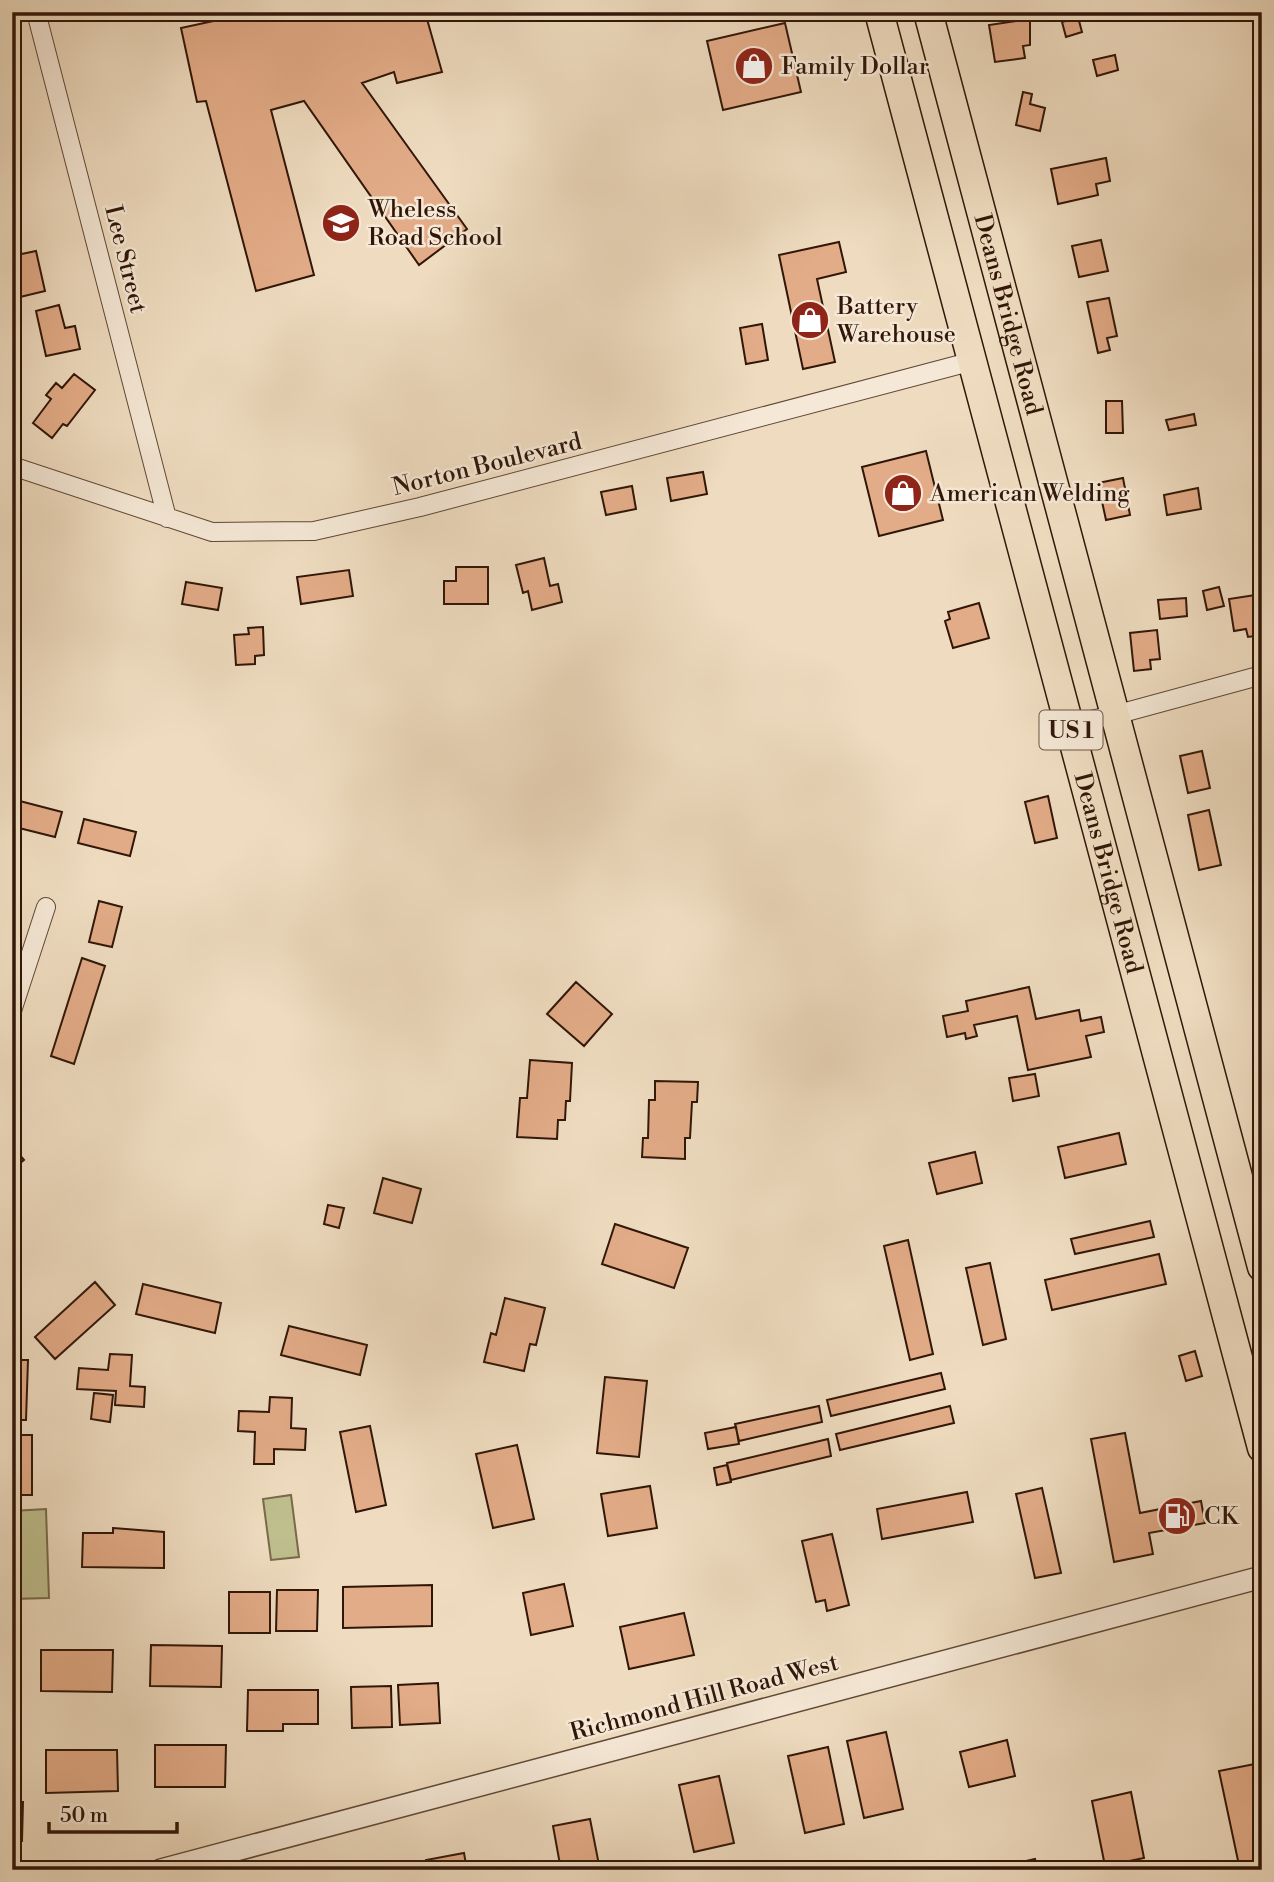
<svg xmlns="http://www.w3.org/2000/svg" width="1274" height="1882" font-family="'Libre Bodoni',serif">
<rect width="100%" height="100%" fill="#efdcc0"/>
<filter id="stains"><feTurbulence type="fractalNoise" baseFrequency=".00286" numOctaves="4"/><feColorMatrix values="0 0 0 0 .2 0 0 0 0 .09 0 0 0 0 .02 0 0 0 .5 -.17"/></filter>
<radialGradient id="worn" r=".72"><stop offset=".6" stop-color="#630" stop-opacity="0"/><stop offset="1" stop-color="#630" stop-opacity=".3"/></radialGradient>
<path fill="#bfbf8e" stroke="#786a4b" stroke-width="2" d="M 291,1495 L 299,1557 L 271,1560 L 263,1499 Z
M 46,1509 L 49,1598 L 12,1599 L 12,1511 Z"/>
<path fill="#e3ac88" stroke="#311608" stroke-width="2" d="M 255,12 L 425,12 L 442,72 L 397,83 L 394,72 L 362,83 L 467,229 L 419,265 L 304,101 L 271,110 L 314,275 L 256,291 L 206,101 L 197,102 L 181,28 Z
M 1181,12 L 1209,12 L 1182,17 Z
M 1078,17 L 1082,32 L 1066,37 L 1062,22 Z
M 1030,19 L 1030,45 L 1023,46 L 1025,58 L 995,62 L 989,25 Z
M 785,23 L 801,92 L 723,110 L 707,41 Z
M 1115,55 L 1118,70 L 1097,76 L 1093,60 Z
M 1023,92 L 1032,94 L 1030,104 L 1045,108 L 1040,131 L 1016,125 Z
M 1106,158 L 1110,181 L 1096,184 L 1098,195 L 1058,204 L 1051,169 Z
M 1262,223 L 1262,244 L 1257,245 L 1254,225 Z
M 1101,240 L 1108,271 L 1079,277 L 1072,246 Z
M 839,242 L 846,272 L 817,279 L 835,362 L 803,369 L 779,255 Z
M 36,251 L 45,291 L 20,297 L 12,256 Z
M 1109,298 L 1117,336 L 1107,338 L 1110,350 L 1098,353 L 1087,302 Z
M 59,305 L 65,328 L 75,326 L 80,349 L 46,356 L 36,311 Z
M 762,324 L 768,360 L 746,364 L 740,328 Z
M 74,374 L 95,390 L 67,426 L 63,424 L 52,438 L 33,423 L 51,399 L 46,395 L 56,383 L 62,388 Z
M 1106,401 L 1122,401 L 1123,433 L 1106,433 Z
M 1194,414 L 1196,425 L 1169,430 L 1166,420 Z
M 926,451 L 943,520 L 879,536 L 862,467 Z
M 703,472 L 707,494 L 671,501 L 667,478 Z
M 1123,478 L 1130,515 L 1106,520 L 1098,483 Z
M 632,486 L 636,509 L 606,515 L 601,492 Z
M 1198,488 L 1201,509 L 1167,515 L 1164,495 Z
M 544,558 L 550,586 L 558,584 L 562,602 L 532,610 L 528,591 L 523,593 L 516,565 Z
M 456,567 L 488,567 L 488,604 L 444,604 L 444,581 L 456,581 Z
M 349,570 L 353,596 L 301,604 L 297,577 Z
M 186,582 L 222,588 L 218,610 L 182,604 Z
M 1219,587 L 1224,606 L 1207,610 L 1203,591 Z
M 1262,594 L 1262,635 L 1248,637 L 1246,629 L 1234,631 L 1229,599 Z
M 1186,598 L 1187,616 L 1160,619 L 1158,600 Z
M 979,603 L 989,638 L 953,648 L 945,621 L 950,619 L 948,612 Z
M 263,627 L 264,655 L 255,656 L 255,664 L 236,665 L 234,635 L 249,634 L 248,628 Z
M 1157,630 L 1160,659 L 1150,660 L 1151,669 L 1134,671 L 1130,633 Z
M 1262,722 L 1262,750 L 1257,723 Z
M 1202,751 L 1210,788 L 1188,793 L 1180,756 Z
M 1048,796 L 1057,838 L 1035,843 L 1025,802 Z
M 12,799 L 62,812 L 55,837 L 19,828 L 20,824 L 12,822 Z
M 1209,810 L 1221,865 L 1199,870 L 1188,815 Z
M 84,819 L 136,832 L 130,856 L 78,843 Z
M 99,901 L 122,907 L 112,947 L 89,942 Z
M 82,958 L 105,966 L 74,1064 L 51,1056 Z
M 576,982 L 612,1014 L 584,1046 L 547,1014 Z
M 1029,987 L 1036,1019 L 1079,1010 L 1081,1021 L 1101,1017 L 1104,1032 L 1086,1036 L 1091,1057 L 1028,1070 L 1017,1016 L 974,1025 L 977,1036 L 966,1039 L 965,1033 L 947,1037 L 943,1016 L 968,1011 L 966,1001 Z
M 530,1060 L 572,1063 L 570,1101 L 566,1101 L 565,1120 L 558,1120 L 557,1139 L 517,1137 L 520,1098 L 527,1098 Z
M 1035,1074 L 1039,1096 L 1013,1101 L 1009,1078 Z
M 655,1081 L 698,1082 L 697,1102 L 692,1102 L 690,1138 L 685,1138 L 685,1159 L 642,1157 L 643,1138 L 648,1138 L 649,1100 L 655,1100 Z
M 1119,1133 L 1126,1164 L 1065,1178 L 1058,1147 Z
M 12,1146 L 24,1160 L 12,1170 Z
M 975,1152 L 982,1183 L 937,1194 L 929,1163 Z
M 383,1178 L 421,1189 L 412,1223 L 374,1213 Z
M 328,1205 L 344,1208 L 339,1228 L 324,1224 Z
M 1150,1221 L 1154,1237 L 1075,1254 L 1071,1239 Z
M 615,1224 L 688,1248 L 674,1288 L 602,1264 Z
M 908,1240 L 933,1354 L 910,1360 L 884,1246 Z
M 1159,1254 L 1166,1284 L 1052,1310 L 1045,1280 Z
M 990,1263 L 1006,1339 L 983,1345 L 966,1268 Z
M 95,1282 L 115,1305 L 55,1359 L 35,1337 Z
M 143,1284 L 221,1303 L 215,1333 L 136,1314 Z
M 505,1298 L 545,1308 L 536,1345 L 530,1344 L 524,1371 L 484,1362 L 491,1333 L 496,1335 Z
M 289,1326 L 367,1345 L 360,1375 L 281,1355 Z
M 1195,1351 L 1202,1376 L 1186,1381 L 1179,1356 Z
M 110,1354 L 132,1355 L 130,1386 L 145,1387 L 144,1407 L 115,1405 L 116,1391 L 77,1389 L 79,1368 L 108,1370 Z
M 12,1360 L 28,1360 L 26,1420 L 12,1420 Z
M 941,1373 L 945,1389 L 831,1416 L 827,1400 Z
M 605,1377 L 647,1381 L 639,1457 L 597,1453 Z
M 94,1393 L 113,1395 L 110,1422 L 91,1419 Z
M 270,1397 L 292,1398 L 291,1428 L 306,1429 L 305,1450 L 274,1449 L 274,1464 L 254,1464 L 255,1432 L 238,1431 L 239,1411 L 269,1412 Z
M 819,1406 L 822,1422 L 739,1441 L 735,1424 Z
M 950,1406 L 954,1423 L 840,1450 L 836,1434 Z
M 370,1426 L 386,1505 L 356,1512 L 340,1432 Z
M 736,1427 L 739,1444 L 708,1449 L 705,1433 Z
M 1125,1433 L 1140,1513 L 1201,1501 L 1205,1523 L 1149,1533 L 1153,1554 L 1114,1562 L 1091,1439 Z
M 12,1435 L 32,1435 L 32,1495 L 12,1495 Z
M 828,1439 L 831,1456 L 731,1480 L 727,1463 Z
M 517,1445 L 534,1519 L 493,1528 L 476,1454 Z
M 727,1465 L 731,1482 L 717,1485 L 714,1468 Z
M 650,1486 L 657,1528 L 608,1536 L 601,1494 Z
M 1042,1488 L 1061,1573 L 1035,1578 L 1016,1494 Z
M 967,1492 L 973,1522 L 882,1539 L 877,1509 Z
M 113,1528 L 164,1532 L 164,1568 L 82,1567 L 83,1533 L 113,1533 Z
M 832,1534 L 849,1605 L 827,1611 L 825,1600 L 816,1602 L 802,1541 Z
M 564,1584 L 573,1626 L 531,1635 L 523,1593 Z
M 432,1585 L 432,1626 L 343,1628 L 343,1587 Z
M 277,1590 L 318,1590 L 317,1631 L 276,1631 Z
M 229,1592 L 270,1592 L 270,1633 L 229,1633 Z
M 684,1613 L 694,1655 L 629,1669 L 620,1627 Z
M 151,1645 L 222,1646 L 221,1687 L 150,1686 Z
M 41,1650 L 113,1650 L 112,1692 L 41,1691 Z
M 438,1683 L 440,1723 L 400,1725 L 398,1685 Z
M 391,1686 L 392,1727 L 352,1728 L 351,1687 Z
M 248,1690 L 318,1690 L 318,1724 L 283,1724 L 283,1731 L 247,1731 Z
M 12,1705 L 21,1705 L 20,1747 L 12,1746 Z
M 886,1732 L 903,1809 L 864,1818 L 847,1741 Z
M 1007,1740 L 1015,1776 L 969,1787 L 960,1752 Z
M 155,1745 L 226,1745 L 225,1787 L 155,1787 Z
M 828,1747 L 844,1824 L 805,1833 L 788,1756 Z
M 46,1750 L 117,1750 L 118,1791 L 46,1793 Z
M 1260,1763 L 1262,1870 L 1240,1870 L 1219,1771 Z
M 719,1776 L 734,1843 L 694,1852 L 679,1785 Z
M 1131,1792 L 1144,1858 L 1105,1866 L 1092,1801 Z
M 12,1802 L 23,1802 L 22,1841 L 12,1840 Z
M 590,1819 L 600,1870 L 561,1870 L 553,1826 Z
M 464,1853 L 467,1870 L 427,1870 L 426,1860 Z
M 1035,1859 L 1038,1870 L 997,1870 L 996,1868 Z"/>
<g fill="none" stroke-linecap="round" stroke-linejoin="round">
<g stroke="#604836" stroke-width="20">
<path id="minor" d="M 36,12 L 167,518
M 12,466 L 212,532 L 314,531 L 420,507 L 973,361
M 1070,724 L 1115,715 L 1262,675
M 12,1011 L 46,907"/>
</g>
<g stroke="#604836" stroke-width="24">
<path id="tertiary" d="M 161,1870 L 1262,1577"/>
</g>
<g stroke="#311608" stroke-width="31">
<g id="trunk">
<path id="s1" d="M 879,12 L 1262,1448"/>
<path id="s2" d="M 928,12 L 1262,1267"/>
</g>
</g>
<use href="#minor" stroke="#f5e8d6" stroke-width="18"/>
<use href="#tertiary" stroke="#f5e8d6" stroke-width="21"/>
<use href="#trunk" stroke="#efdcc0" stroke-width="28"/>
</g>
<defs>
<g id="shop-disc" transform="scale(2.0125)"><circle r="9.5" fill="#8f2418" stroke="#f5e8d6"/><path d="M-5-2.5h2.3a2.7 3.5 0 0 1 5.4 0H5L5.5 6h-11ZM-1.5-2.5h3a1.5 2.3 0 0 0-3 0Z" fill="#fff"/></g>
<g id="school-disc" transform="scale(2.0125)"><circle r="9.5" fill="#8f2418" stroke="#f5e8d6"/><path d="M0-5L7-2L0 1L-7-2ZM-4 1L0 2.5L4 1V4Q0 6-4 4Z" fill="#fff"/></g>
<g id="fuel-disc" transform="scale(2.0125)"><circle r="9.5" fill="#8f2418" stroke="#f5e8d6"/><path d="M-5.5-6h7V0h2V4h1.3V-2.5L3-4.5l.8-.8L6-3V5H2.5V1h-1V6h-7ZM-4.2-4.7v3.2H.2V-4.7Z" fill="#fff"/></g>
</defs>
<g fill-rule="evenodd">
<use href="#shop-disc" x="754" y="66"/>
<use href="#school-disc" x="341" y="223"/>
<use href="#shop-disc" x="810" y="320"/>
<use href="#shop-disc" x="903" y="493"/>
<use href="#fuel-disc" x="1177" y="1516"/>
</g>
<g text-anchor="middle" stroke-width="5" stroke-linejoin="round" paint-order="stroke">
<rect fill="#f5e8d6" stroke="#6c5546" stroke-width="2" x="1039.5" y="710.5" width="63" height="39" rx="5"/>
<g font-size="23" font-weight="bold" fill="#311608">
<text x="1071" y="738">US 1</text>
</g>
<g font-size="24" fill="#311608" stroke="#f5e8d6" text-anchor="start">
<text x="781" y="74">Family Dollar</text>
<text x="368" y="217">Wheless<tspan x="368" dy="28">Road School</tspan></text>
<text x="837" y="314">Battery<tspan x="837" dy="28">Warehouse</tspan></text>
<text x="930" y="501">American Welding</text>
<text x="1204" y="1524">CK</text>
</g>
<g font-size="24" fill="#311608" stroke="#f5e8d6">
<text transform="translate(126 259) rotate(76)" y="8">Lee Street</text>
<text dy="8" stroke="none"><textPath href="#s2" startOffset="313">Deans Bridge Road</textPath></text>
<text transform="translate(487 464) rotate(-14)" y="8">Norton Boulevard</text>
<text dy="8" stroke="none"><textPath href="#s1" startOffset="891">Deans Bridge Road</textPath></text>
<text transform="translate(704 1697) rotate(-15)" y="8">Richmond Hill Road West</text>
</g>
</g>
<rect width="1274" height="1882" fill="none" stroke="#efdcc0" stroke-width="42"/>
<rect x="14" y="14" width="1246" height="1854" fill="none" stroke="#311608" stroke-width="3.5"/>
<rect x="21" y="21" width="1232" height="1840" fill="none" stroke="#311608" stroke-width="2"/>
<path d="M49 1822v10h128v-10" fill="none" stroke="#311608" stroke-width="3.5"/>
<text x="60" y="1822" font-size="21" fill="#311608" stroke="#f5e8d6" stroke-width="5" paint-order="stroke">50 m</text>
<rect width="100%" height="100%" filter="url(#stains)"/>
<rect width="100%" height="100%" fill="url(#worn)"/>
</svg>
